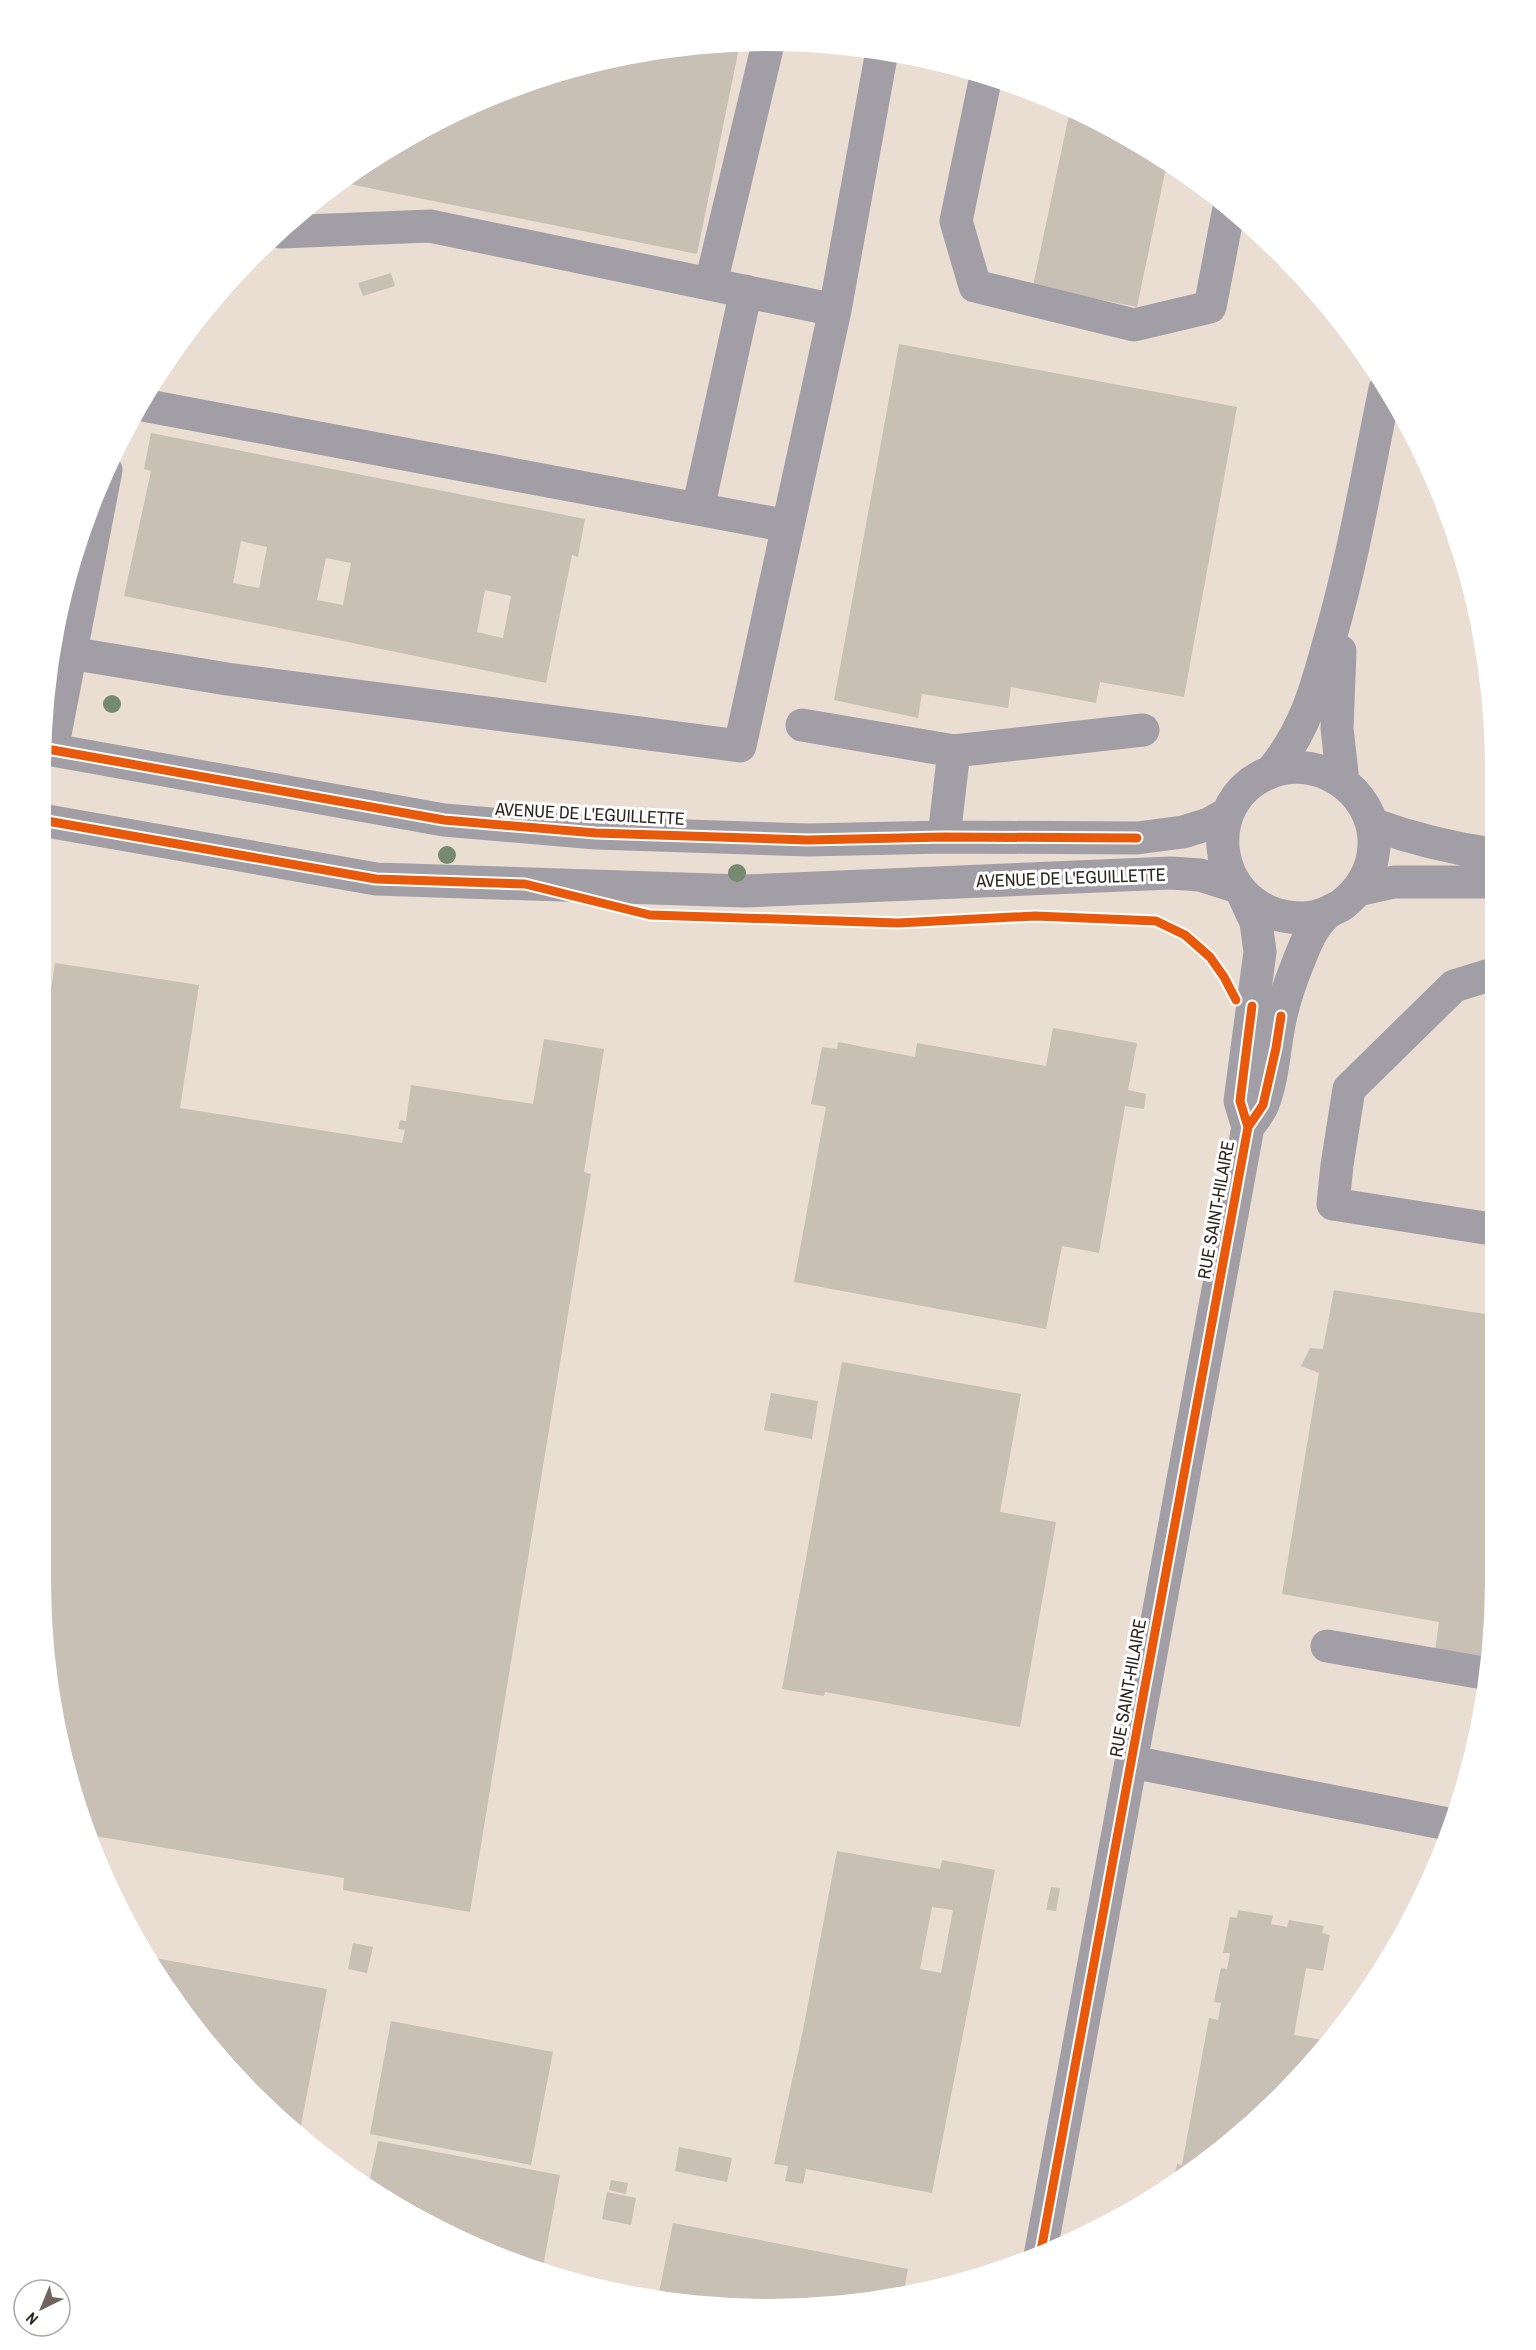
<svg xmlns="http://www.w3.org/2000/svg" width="1536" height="2350" font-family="'Archivo Narrow',sans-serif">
<rect width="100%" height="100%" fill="#eaded2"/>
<path fill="#c8bfb5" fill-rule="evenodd" d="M 721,42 L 740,43 L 697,254 L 339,182 L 447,115 L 580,65 Z
M 1070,110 L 1132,138 L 1167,163 L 1137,307 L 1033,286 Z
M 391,273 L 395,286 L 363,296 L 358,283 Z
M 899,344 L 1237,407 L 1184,697 L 1100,682 L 1096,703 L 1011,687 L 1008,708 L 922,694 L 918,718 L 834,700 Z
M 151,433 L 585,519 L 578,557 L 572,555 L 546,683 L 124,596 L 151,471 L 144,469 ZM 241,541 L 267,547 L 259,588 L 233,583 ZM 326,558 L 351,563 L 343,605 L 317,600 ZM 485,590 L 511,596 L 503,638 L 477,632 Z
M 55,963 L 199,985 L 180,1108 L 402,1143 L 405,1130 L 398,1129 L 400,1120 L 406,1121 L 411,1085 L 533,1104 L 544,1039 L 604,1049 L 584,1172 L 591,1174 L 470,1912 L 343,1890 L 344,1878 L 89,1835 L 79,1816 L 47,1677 L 47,1015 Z
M 1053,1028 L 1137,1043 L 1128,1090 L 1146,1094 L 1144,1109 L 1125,1106 L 1099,1253 L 1062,1246 L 1046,1329 L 794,1282 L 826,1107 L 811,1104 L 822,1047 L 837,1049 L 838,1042 L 915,1057 L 917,1043 L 1046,1066 Z
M 1334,1290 L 1491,1315 L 1489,1661 L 1435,1651 L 1439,1622 L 1282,1594 L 1319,1373 L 1301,1366 L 1310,1348 L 1323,1349 Z
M 842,1362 L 1021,1394 L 1000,1512 L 1056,1522 L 1020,1727 L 825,1692 L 824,1696 L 782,1689 Z
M 771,1393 L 818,1401 L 812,1439 L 764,1430 Z
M 837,1851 L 940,1869 L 942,1860 L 995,1870 L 932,2193 L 806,2169 L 803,2184 L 785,2181 L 788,2166 L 774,2164 L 803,2030 ZM 932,1907 L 953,1910 L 941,1973 L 920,1969 Z
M 1051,1887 L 1060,1888 L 1056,1911 L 1046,1910 Z
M 1238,1910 L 1273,1916 L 1271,1924 L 1287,1927 L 1289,1920 L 1324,1926 L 1322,1933 L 1330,1935 L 1323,1971 L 1306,1968 L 1294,2035 L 1329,2041 L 1315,2062 L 1247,2129 L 1173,2182 L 1177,2164 L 1182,2165 L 1209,2018 L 1218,2020 L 1221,2003 L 1214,2002 L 1221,1968 L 1227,1969 L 1230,1953 L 1223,1953 L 1230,1917 L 1237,1918 Z
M 353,1943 L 373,1947 L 367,1973 L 348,1969 Z
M 149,1957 L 327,1989 L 299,2136 L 253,2096 L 163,1986 Z
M 391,2021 L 553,2052 L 531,2165 L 370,2134 Z
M 378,2141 L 560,2175 L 542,2272 L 490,2254 L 369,2184 Z
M 679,2147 L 732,2158 L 727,2182 L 675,2171 Z
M 611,2180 L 628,2183 L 626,2194 L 609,2190 Z
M 607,2192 L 636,2198 L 631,2225 L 602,2219 Z
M 673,2223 L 908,2269 L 903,2296 L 720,2308 L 658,2298 Z"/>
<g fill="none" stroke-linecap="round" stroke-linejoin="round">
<path stroke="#a29ea6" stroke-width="33" d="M 986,76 L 956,221 L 975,286 L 1134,325 L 1210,307 L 1229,208
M 281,232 L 430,226 L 835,310
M 711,283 L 768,44
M 143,405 L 788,526
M 698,509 L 746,291
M 1340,651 L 1337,728 L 1343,782
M 70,653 L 227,679 L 740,746 L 835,310 L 882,51
M 802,725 L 954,751 L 1143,730
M 47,749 L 444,820 L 596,833 L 808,840 L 944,837 L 1137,838 L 1183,832 L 1209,824 L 1228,813
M 52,750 L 106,470
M 1271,772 C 1307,728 1316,688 1331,635 C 1354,554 1368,471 1385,389
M 47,821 L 376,879 L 744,891 L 1171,873 L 1200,875 L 1235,886
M 1372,824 C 1413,839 1449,848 1493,854
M 944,837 L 954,751
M 1358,890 L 1394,882 L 1493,882
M 1244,896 L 1256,922 L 1260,952 L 1240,1101 L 1248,1127
M 1491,1229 L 1333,1204 L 1337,1165 L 1349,1089 L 1454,986 L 1493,974
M 1327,1646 L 1489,1674
M 1132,1762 L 1453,1825
M 1040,2256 L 1248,1127 C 1253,1120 1260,1112 1263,1104 C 1274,1076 1274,1044 1281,1015 C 1285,998 1291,980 1298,963 C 1305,945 1312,926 1327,913 C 1332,909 1338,908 1343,904 C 1359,891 1370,875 1373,855 C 1383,798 1323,752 1271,772 C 1198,799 1211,906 1289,917 C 1302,919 1316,918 1328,912"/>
<g stroke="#fff" stroke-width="13">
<path id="cycleway" d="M 47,749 L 444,820 L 596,833 L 808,840 L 944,837 L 1137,838
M 47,821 L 376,879 L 525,884 L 650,915 L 898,923 L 1035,916 L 1156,921 L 1185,935 L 1210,957 L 1224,977 L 1236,1000
M 1248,1127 L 1240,1101 L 1252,1006
M 1040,2256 L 1248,1127 L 1263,1105 L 1276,1048 L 1281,1016"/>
</g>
<use href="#cycleway" stroke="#e8590c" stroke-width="9"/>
</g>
<g fill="#768a72">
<circle cx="112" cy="704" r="9"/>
<circle cx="447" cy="855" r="9"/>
<circle cx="737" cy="873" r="9"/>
</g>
<g text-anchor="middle" stroke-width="6" stroke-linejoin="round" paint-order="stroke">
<g font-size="18" fill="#2d241d" stroke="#fff">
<text transform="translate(590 814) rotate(3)" y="6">AVENUE DE L'EGUILLETTE</text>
<text transform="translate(1071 878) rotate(-2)" y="6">AVENUE DE L'EGUILLETTE</text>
<text transform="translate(1216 1210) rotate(-80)" y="6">RUE SAINT-HILAIRE</text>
<text transform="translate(1128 1688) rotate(-80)" y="6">RUE SAINT-HILAIRE</text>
</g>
</g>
<path d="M0 0H1536V2350H0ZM768 51H768A717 717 0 0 1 1485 768V1582A717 717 0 0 1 768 2299H768A717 717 0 0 1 51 1582V768A717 717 0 0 1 768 51Z" fill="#fff" fill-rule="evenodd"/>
<g transform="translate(42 2308) rotate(223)"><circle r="28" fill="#ffffff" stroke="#aba7a5" stroke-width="1.5"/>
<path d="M0-4.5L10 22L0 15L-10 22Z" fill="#6f655c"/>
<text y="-9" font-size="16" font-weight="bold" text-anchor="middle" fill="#2d241d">N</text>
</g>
</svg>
